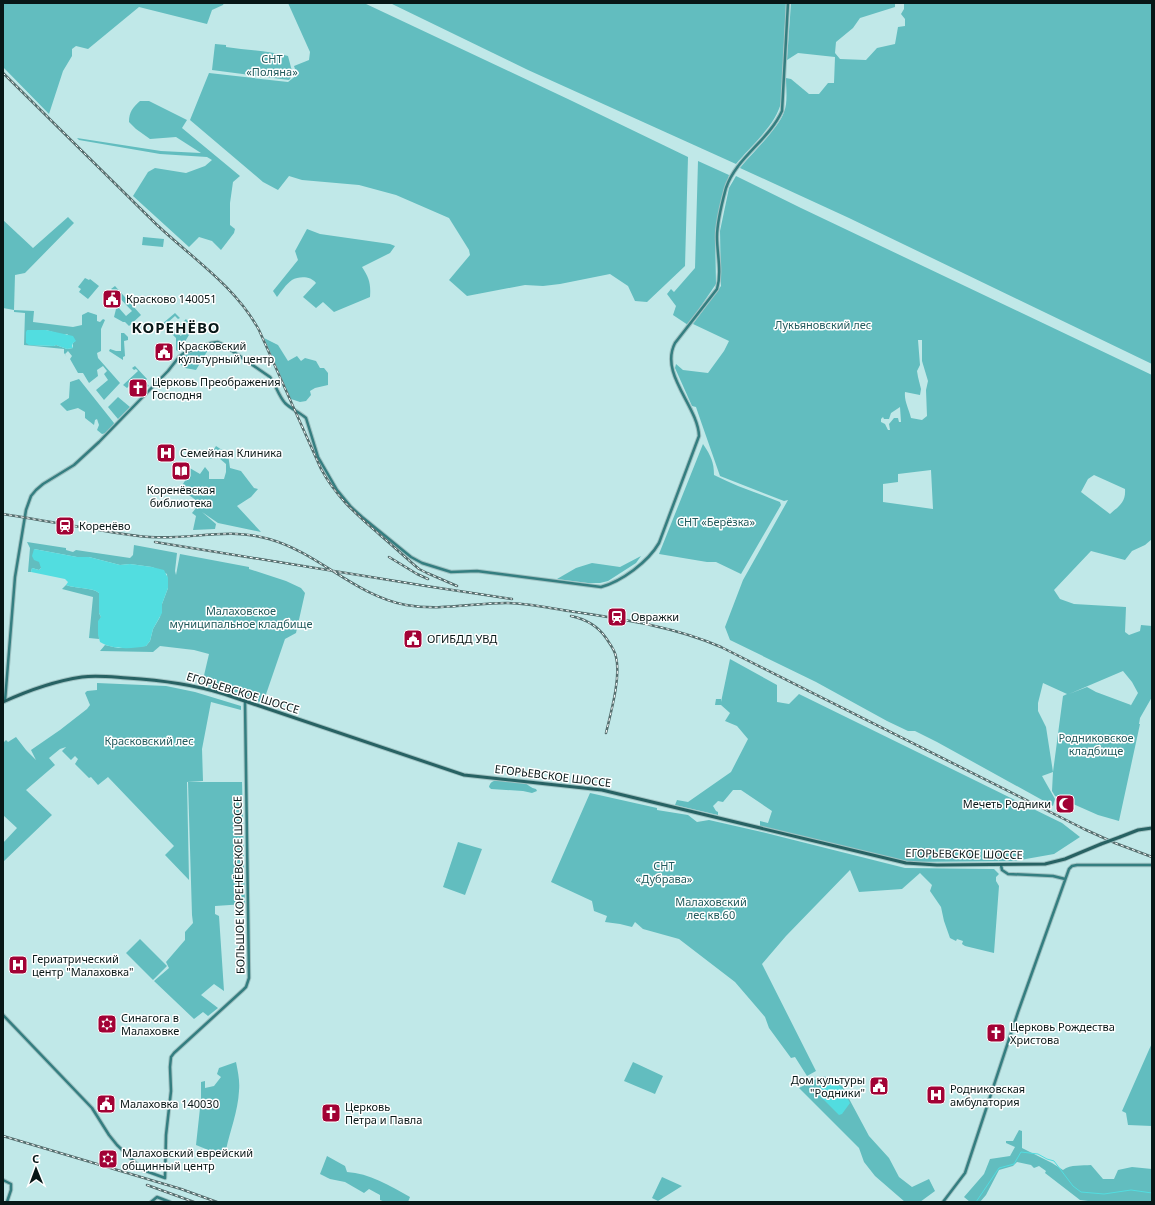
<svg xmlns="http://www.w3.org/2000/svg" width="1155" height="1205" font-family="'Noto Sans',sans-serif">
<rect width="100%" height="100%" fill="#c0e8e8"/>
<path fill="#62bdbf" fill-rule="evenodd" d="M 3,3 L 224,3 L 223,5 L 212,10 L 207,24 L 139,7 L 88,49 L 76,46 L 72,49 L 72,56 L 63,71 L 49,114 L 3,67 Z
M 288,3 L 364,3 L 570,100 L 688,157 L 685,266 L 647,302 L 635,301 L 628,286 L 610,274 L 560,284 L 543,286 L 525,285 L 467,296 L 449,280 L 470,255 L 469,250 L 449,218 L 396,195 L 359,185 L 302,180 L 289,176 L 278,190 L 263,182 L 190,120 L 209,73 L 288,82 L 297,75 L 294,66 L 309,60 L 310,52 Z
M 390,3 L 786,3 L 781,102 C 777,124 750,147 736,164 L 528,70 Z
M 791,3 L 895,3 L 895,7 L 860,18 L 853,28 L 836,42 L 835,53 L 840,59 L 866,60 L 877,48 L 895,44 L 898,27 L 905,26 L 905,19 L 901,14 L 904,9 L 904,3 L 1152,3 L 1152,364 L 849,218 L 740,168 C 751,154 779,128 784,112 C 788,102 786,89 786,78 L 791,79 L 809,94 L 819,94 L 828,83 L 834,83 L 835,57 L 798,53 L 787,60 Z
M 215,44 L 226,45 L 226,47 C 247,50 268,51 288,56 L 293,75 L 289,80 L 212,70 Z
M 140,101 L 149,101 L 187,120 L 182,128 L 240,176 L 233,182 L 230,203 L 230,225 L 235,229 L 234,233 L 221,250 L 212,241 L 199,237 L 189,247 L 133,196 L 148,172 L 155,168 L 186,173 L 205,166 L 212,160 L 207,157 L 160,154 L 79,140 L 77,138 L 161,151 L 201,153 L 176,137 L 150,139 L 136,129 L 129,122 C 129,112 133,107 140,101 Z
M 698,161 L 729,175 L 719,211 L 715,233 L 716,284 L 688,325 L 673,315 L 676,306 L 667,294 L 671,289 L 674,292 L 695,268 Z
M 736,176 L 801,208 L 1152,375 L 1152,539 L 1145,545 L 1132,551 L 1125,560 L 1091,551 L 1054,590 L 1060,599 L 1074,604 L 1126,607 L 1125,632 L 1129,635 L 1140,631 L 1141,625 L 1152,626 L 1152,697 L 1140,718 L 1139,724 L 1140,724 L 1119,821 L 1098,815 L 1055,796 L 1052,791 L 1053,772 L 1042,776 L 1055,799 L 1053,806 L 937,742 L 915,731 L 908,731 L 887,721 L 816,682 L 730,640 L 725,627 L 743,580 L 788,500 L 784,501 L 720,476 L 698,413 L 696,407 L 692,406 L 675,368 L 676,364 L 683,370 L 708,373 L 724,351 L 729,341 L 693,324 L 721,286 L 720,231 L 729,188 ZM 918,340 L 922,340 L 922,361 L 928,381 L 926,390 L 927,416 L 922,420 L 911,418 C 909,409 904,401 905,392 L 920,395 L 921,389 L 918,377 L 917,371 L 920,365 ZM 900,407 L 901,422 L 899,422 L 898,418 L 894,418 L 889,424 L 890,430 L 888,430 L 885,424 L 881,422 L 881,419 L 883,417 L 884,419 L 889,419 L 891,413 ZM 931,470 L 933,509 L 883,502 L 883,484 L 898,482 L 898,474 ZM 1094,475 L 1125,489 C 1126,502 1119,506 1110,514 L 1081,492 L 1088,479 ZM 1123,671 L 1132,682 L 1138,693 L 1130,707 L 1131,705 L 1096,692 L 1087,687 L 1069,694 ZM 1043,683 L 1067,694 L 1063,696 L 1053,772 L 1046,727 L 1038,711 L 1038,703 Z
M 68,217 L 74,223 L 25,273 L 15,275 L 14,310 L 34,311 L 33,322 L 73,327 L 82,325 L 82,315 L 88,312 L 97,315 L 97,321 L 100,322 L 103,319 L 105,320 L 101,329 L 101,351 L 97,353 L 98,358 L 120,383 L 104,400 L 96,390 L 108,380 L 104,374 L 107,371 L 103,366 L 97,370 L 98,376 L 89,383 L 83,373 L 78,373 L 70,359 L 72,356 L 68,351 L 65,354 L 67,357 L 64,353 L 64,349 L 24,345 L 25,313 L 14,312 L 14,310 L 3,308 L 3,220 L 33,248 ZM 28,330 L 46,330 L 63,335 L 67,334 L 75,341 L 73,343 L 73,348 L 67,349 L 56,345 L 54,346 L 29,345 Z
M 307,229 L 320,234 L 390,244 L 395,246 L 390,253 L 362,267 C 369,278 371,283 370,297 L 334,312 L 323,302 L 316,308 L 303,297 L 316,283 C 311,276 299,276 292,280 C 286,284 281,292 277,297 L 273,291 L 298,260 L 295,251 Z
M 143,237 L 164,239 L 163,247 L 142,245 Z
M 85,278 L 89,280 L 90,279 L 99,286 L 88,299 L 79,292 L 81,289 L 78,287 Z
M 115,286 L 141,315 L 129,326 L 125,322 L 123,322 L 114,317 L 116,309 L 119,308 L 126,316 L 132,311 L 111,289 Z
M 175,313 L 180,318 L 178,319 L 175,316 L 166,324 L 181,336 L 184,331 L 180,325 L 186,319 L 193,328 L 179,352 L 176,350 L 176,338 L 162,324 Z
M 121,333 L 124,333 L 128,337 L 128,340 L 124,341 L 125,356 L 123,357 L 123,360 L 109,351 L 110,349 L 116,351 L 121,351 Z
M 264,338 L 278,345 L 288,361 L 297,356 L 301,361 L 305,358 L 316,361 L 320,368 L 324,368 L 328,373 L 328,385 L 315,388 L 310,391 L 311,395 L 306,401 L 300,402 L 291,399 Z
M 211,345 L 196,370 L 185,368 L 177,362 L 185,354 Z
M 135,366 L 147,379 L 145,381 L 149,386 L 147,387 L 136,379 L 127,388 L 123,385 L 138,371 L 136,369 L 134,370 L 132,368 Z
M 79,379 L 114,423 L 113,427 L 106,433 L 102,434 L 97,430 L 99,425 L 97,419 L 95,420 L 94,425 L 85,418 L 85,412 L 78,408 L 67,411 L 60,404 L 69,398 L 70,382 Z
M 118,397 L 130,407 L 118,419 L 108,407 Z
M 703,444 C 711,456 714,462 714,475 C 735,486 758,493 780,502 L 781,505 L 741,574 L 716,562 L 707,562 L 659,554 Z
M 216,446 L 228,454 L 230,468 L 241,471 L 254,488 L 258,489 L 251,497 L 237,506 L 261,532 L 218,523 L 202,512 L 216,524 L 215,529 L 193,530 L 196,516 L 192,513 L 196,508 L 198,509 C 198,499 191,496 182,492 L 186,488 L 183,484 L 186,479 L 183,476 L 188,467 L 200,474 L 205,467 L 209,472 L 209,479 L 224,479 L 226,472 L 226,464 L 219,458 L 208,459 Z
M 27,542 L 66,548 L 66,550 L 73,552 L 76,550 L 130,558 L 133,555 L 134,545 L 177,553 L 175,571 L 176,575 L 180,554 L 249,567 L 249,569 L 286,581 L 301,588 L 305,593 L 296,633 L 285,639 L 263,703 L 202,684 L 209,654 L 194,650 L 160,646 L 153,652 L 100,651 L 105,645 L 118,648 L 146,646 L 150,641 L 153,629 L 160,617 L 162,604 L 168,588 L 167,574 L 152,567 L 130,564 L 120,565 L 89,557 L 77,557 L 34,549 L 42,566 L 41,568 L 39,570 L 32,568 L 31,572 L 28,572 L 30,548 Z
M 641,556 L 636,563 L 608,581 L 600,583 L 588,583 L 557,579 L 576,568 L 592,563 L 620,567 Z
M 66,585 C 76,589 92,587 99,593 L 99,613 L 101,617 L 98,626 L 99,639 L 89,638 L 93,597 L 62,589 Z
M 730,659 L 777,685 L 777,702 L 789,704 L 799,694 L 1062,823 L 1080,837 L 1054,854 L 1015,861 L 906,862 L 760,826 L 760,821 L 768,823 L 772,811 L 741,790 L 733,790 L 723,802 L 718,801 L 713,806 L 716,811 L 718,812 L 718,815 L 675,805 L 677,800 L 688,802 L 731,772 L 748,739 L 737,726 L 725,721 L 730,713 L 721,705 L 715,705 L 716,699 L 721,699 L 721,702 Z
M 97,683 L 166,686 L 195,692 L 241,706 L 241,710 L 211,702 L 202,749 L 203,781 L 187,782 L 189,880 L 165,855 L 174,846 L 108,777 L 98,785 L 91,777 L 89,778 L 75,764 L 78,759 L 75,756 L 71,760 L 62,751 L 66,747 L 60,749 L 49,758 L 55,765 L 26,790 L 52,815 L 3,862 L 3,843 L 17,828 L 3,815 L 3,743 L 6,740 L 8,742 L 16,737 L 26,750 L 36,760 L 31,750 L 60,730 L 87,709 L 90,705 L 85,693 L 87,691 L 97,690 Z
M 498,780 L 524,782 C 528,785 531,788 536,789 L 537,791 L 532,793 L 523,791 L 491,789 L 489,787 C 490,782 493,781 498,780 Z
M 188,782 L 242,782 L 245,904 L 215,906 L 215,914 L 219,916 L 224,991 L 214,984 L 201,995 L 218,1008 L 208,1016 L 203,1012 L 194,1019 L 154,981 L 169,968 L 166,962 L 185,940 L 185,932 L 193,923 L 192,915 Z
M 590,793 L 657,808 L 657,810 L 688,815 L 697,822 L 709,820 L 766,833 L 905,868 L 994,869 L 999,874 L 996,877 L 996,881 L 999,886 L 994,953 L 965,946 L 962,944 L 963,941 L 957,939 L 956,941 L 950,938 L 944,921 L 941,907 L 930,891 L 932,885 L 920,873 L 902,889 L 859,892 L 850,870 L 786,936 L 762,964 L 816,1071 L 807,1076 L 795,1057 L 791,1058 L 769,1028 L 765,1017 L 735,982 L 679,939 L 643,929 L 635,922 L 632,927 L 620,924 L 605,922 L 607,916 L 594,911 L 592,901 L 551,882 Z
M 458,842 L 482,849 L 465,895 L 443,887 Z
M 140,939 L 167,966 L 153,980 L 126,953 Z
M 1152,1043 L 1152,1126 L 1128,1125 L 1126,1113 L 1122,1111 Z
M 236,1062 C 238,1072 240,1081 239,1091 C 238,1111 230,1131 226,1150 L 218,1154 L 196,1145 L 201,1099 L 201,1082 L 205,1081 L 205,1088 L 214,1086 L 221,1077 L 217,1074 L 219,1068 Z
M 633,1062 L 663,1076 L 655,1094 L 624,1081 Z
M 822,1076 L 839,1080 L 869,1136 L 889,1158 L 899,1177 L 912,1187 L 929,1179 L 935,1191 L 920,1202 L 905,1202 L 875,1176 L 864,1162 L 859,1148 L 799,1088 Z
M 1019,1130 L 1022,1131 L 1022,1148 L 1052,1163 L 1063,1170 C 1071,1164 1082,1166 1091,1165 L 1103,1179 L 1114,1179 L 1118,1170 L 1132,1167 L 1152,1169 L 1152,1202 L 1096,1202 L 1080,1200 L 1045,1173 L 1046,1171 L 1039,1166 L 1034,1168 L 1031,1165 L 1017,1162 L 1013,1166 L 999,1170 L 986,1195 L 980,1202 L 970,1202 L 964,1197 L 984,1174 L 990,1159 L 1010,1156 L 1015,1147 L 1006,1143 L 1006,1141 L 1013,1141 Z
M 327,1156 L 345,1166 L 347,1172 C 369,1173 390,1186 410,1197 L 408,1202 L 385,1202 L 380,1200 L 380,1195 L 369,1189 L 364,1193 L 345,1182 L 330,1179 L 320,1174 Z
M 662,1177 L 682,1186 L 658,1201 L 652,1198 Z"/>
<path fill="#52dde0" d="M 27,330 L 46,330 L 73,336 L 76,341 L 73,343 L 72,346 L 73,348 L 67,349 L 56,345 L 54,346 L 29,345 L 26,343 L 26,332 Z
M 34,549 L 77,557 L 89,557 L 120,565 L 130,564 L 152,567 L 164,570 L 168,578 L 168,588 L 162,604 L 162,613 L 153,629 L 150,641 L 146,646 C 132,649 113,650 100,642 L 98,634 L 98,621 L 101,617 L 99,613 L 99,593 C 92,587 76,589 66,585 L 68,582 L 65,579 L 31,572 L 32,568 L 39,570 L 41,568 L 39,562 L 34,560 L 32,556 Z
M 826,1080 L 836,1082 L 843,1090 L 850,1103 L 842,1114 L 839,1115 L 819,1095 L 818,1092 L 822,1084 Z"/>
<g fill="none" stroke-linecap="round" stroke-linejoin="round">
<path stroke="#52dde0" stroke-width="1" d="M 976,1202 L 999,1168 L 1014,1164 L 1021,1152 L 1038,1154 L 1047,1159 L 1054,1161 L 1073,1186 L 1081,1192 L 1104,1194 L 1131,1190 L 1152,1193"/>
<g stroke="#9fc2c2" stroke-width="4.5">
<path id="secondary" d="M 5,701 L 15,577 L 26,510 L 31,496 L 36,490 L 43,484 L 74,465 L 99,442 L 168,371 L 179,357 L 184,353 L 211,343 L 218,342 L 222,344 L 270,377 C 276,385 278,395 285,403 C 291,409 299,412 306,418 L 318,457 L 337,490 L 351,507 L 362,517 L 411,557 L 422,563 L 451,572 L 477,571 L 601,587 C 622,581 648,562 659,543 L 699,436 C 698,406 659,374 675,343 L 717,289 C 722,272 717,254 717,237 C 717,221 722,203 726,188 C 736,158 769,140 782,111 L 788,3
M 1001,865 L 1002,870 L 1008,874 L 1053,876 L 1065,879
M 3,1015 L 92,1108 L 109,1135 L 117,1145 L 143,1170 L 165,1178 L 166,1135 L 171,1091 L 170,1067 L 171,1057 L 174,1053 L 243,990 L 246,987 L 249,978 L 245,701
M 3,1180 L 11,1184 L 11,1190 L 7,1202
M 151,1202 L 157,1197 L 170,1202
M 943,1202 L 965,1173 L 1018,1012 L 1069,869 L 1072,866 L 1077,865 L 1152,865"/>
</g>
<g stroke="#9fc2c2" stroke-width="5">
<path id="primary" d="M 3,702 C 27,691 55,681 82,677 C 97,675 112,677 127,678 C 160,680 192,684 224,694 L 464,775 L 602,790 L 906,863 L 937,865 L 1045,864 L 1065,859 L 1101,844
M 1120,837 L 1138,830 L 1152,828"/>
</g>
<use href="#secondary" stroke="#347e80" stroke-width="2.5"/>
<use href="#primary" stroke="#276263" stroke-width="3"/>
<g stroke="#556e6e" stroke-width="2.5">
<path id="rail" d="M 3,73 C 54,123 105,174 156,224 C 192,258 235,286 259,330 L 321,469 C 337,498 355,513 380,535 C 393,546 406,558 419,569 L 427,573 L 457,586
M 3,514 C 35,519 67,525 99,530 C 116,533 133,536 150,537 C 191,540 228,527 269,539 C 319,553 354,595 406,605 C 440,611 473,603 506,603 C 527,603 549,608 569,611 C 621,619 673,626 721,647 L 1084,829 L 1115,843 L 1152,857
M 155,542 L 426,586 L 512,599
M 389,557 L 417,574 L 428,579
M 571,616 C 585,619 598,626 606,638 C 610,644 615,650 616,657 C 621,677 611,712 606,733
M 3,1136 L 181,1189 L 217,1202
M 147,1185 L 194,1202"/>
</g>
<use href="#rail" stroke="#fff" stroke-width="1" stroke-dasharray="3" stroke-linecap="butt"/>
<g stroke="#9fc2c2" stroke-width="5" stroke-linecap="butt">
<path id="primary-bridge" d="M 1101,844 L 1120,837"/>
</g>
<use href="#primary-bridge" stroke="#276263" stroke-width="3"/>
</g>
<defs>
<g id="civic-square" transform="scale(1)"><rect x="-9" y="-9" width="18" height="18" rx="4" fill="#a20235" stroke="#fff"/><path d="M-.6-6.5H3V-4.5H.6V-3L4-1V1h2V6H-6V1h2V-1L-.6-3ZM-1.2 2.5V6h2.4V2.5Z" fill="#fff"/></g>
<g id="church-square" transform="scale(1)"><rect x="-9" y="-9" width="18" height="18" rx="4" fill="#a20235" stroke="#fff"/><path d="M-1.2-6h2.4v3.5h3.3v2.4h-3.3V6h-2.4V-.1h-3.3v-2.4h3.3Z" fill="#fff"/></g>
<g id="hospital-square" transform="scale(1)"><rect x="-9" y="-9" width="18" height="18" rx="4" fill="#a20235" stroke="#fff"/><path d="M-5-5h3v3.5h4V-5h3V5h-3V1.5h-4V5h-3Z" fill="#fff"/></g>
<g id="library-square" transform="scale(1)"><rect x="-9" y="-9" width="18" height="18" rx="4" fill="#a20235" stroke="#fff"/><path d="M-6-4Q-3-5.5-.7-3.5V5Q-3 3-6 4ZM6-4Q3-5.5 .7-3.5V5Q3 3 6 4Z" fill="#fff"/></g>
<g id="station-square" transform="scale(1)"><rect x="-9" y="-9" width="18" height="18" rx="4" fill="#a20235" stroke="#fff"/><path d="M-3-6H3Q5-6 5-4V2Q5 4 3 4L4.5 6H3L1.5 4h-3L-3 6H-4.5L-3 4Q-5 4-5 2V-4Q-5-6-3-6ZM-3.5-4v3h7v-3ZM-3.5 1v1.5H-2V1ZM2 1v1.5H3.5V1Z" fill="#fff"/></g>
<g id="mosque-square" transform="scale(1)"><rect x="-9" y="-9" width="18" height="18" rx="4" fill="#a20235" stroke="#fff"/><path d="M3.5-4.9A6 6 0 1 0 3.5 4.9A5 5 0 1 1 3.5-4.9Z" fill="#fff"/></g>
<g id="synagogue-square" transform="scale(1)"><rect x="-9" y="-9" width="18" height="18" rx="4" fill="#a20235" stroke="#fff"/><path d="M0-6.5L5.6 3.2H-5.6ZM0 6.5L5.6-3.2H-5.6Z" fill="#fff"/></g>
</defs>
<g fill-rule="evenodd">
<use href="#civic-square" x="112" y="299"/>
<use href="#civic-square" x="164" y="352"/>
<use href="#church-square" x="138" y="388"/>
<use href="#hospital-square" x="166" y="453"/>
<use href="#library-square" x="181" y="471"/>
<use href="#station-square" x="65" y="526"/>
<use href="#station-square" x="617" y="617"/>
<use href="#civic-square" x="413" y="639"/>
<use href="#mosque-square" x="1065" y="804"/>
<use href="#hospital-square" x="18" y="965"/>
<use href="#synagogue-square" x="107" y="1024"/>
<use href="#church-square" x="996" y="1033"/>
<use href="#civic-square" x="879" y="1086"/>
<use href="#hospital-square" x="936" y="1095"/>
<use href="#civic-square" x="106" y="1104"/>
<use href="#church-square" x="331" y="1113"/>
<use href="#synagogue-square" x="108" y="1159"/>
</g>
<g text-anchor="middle" stroke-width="3" stroke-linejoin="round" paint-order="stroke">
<g font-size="11" fill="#215b5d" stroke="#fff">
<text x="272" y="63">СНТ<tspan x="272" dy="13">«Поляна»</tspan></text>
<text x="823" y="329">Лукьяновский лес</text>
<text x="716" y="526">СНТ «Берёзка»</text>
<text x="241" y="615">Малаховское<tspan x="241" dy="13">муниципальное кладбище</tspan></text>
<text x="1096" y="742">Родниковское<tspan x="1096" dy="13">кладбище</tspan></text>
<text x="149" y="745">Красковский лес</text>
<text x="664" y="870">СНТ<tspan x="664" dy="13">«Дубрава»</tspan></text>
<text x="711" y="906">Малаховский<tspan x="711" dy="13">лес кв.60</tspan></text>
</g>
<g font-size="11" fill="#081717" stroke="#fff" text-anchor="start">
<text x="126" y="303">Красково 140051</text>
<text x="178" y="350">Красковский<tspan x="178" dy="13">культурный центр</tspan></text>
<text x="152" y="386">Церковь Преображения<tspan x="152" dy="13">Господня</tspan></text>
<text x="180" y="457">Семейная Клиника</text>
<text x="181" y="494" text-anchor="middle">Коренёвская<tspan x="181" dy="13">библиотека</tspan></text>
<text x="79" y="530">Коренёво</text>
<text x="631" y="621">Овражки</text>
<text x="427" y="643">ОГИБДД УВД</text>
<text x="1051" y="808" text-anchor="end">Мечеть Родники</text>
<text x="32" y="963">Гериатрический<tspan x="32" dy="13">центр "Малаховка"</tspan></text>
<text x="121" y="1022">Синагога в<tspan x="121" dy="13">Малаховке</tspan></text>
<text x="1010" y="1031">Церковь Рождества<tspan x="1010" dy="13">Христова</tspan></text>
<text x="865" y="1084" text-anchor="end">Дом культуры<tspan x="865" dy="13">"Родники"</tspan></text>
<text x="950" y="1093">Родниковская<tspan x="950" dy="13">амбулатория</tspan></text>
<text x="120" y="1108">Малаховка 140030</text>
<text x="345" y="1111">Церковь<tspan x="345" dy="13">Петра и Павла</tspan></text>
<text x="122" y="1157">Малаховский еврейский<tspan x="122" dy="13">общинный центр</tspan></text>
</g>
<g font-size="11" fill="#081717" stroke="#fff">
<text transform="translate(243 693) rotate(17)" y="4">ЕГОРЬЕВСКОЕ ШОССЕ</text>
<text transform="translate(553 776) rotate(7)" y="4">ЕГОРЬЕВСКОЕ ШОССЕ</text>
<text transform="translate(964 854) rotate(1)" y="4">ЕГОРЬЕВСКОЕ ШОССЕ</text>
<text transform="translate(239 885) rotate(-91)" y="4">БОЛЬШОЕ КОРЕНЁВСКОЕ ШОССЕ</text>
</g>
<g font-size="15" font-weight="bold" letter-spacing="1" fill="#081717" stroke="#fff">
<text x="176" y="333">КОРЕНЁВО</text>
</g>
</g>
<rect width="1155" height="1205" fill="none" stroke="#081717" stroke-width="8"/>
<g transform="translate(36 1169) rotate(359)" stroke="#ffffff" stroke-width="3" paint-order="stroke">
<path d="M0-3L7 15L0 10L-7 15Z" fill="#081717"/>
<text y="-6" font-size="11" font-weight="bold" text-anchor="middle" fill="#081717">С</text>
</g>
</svg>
